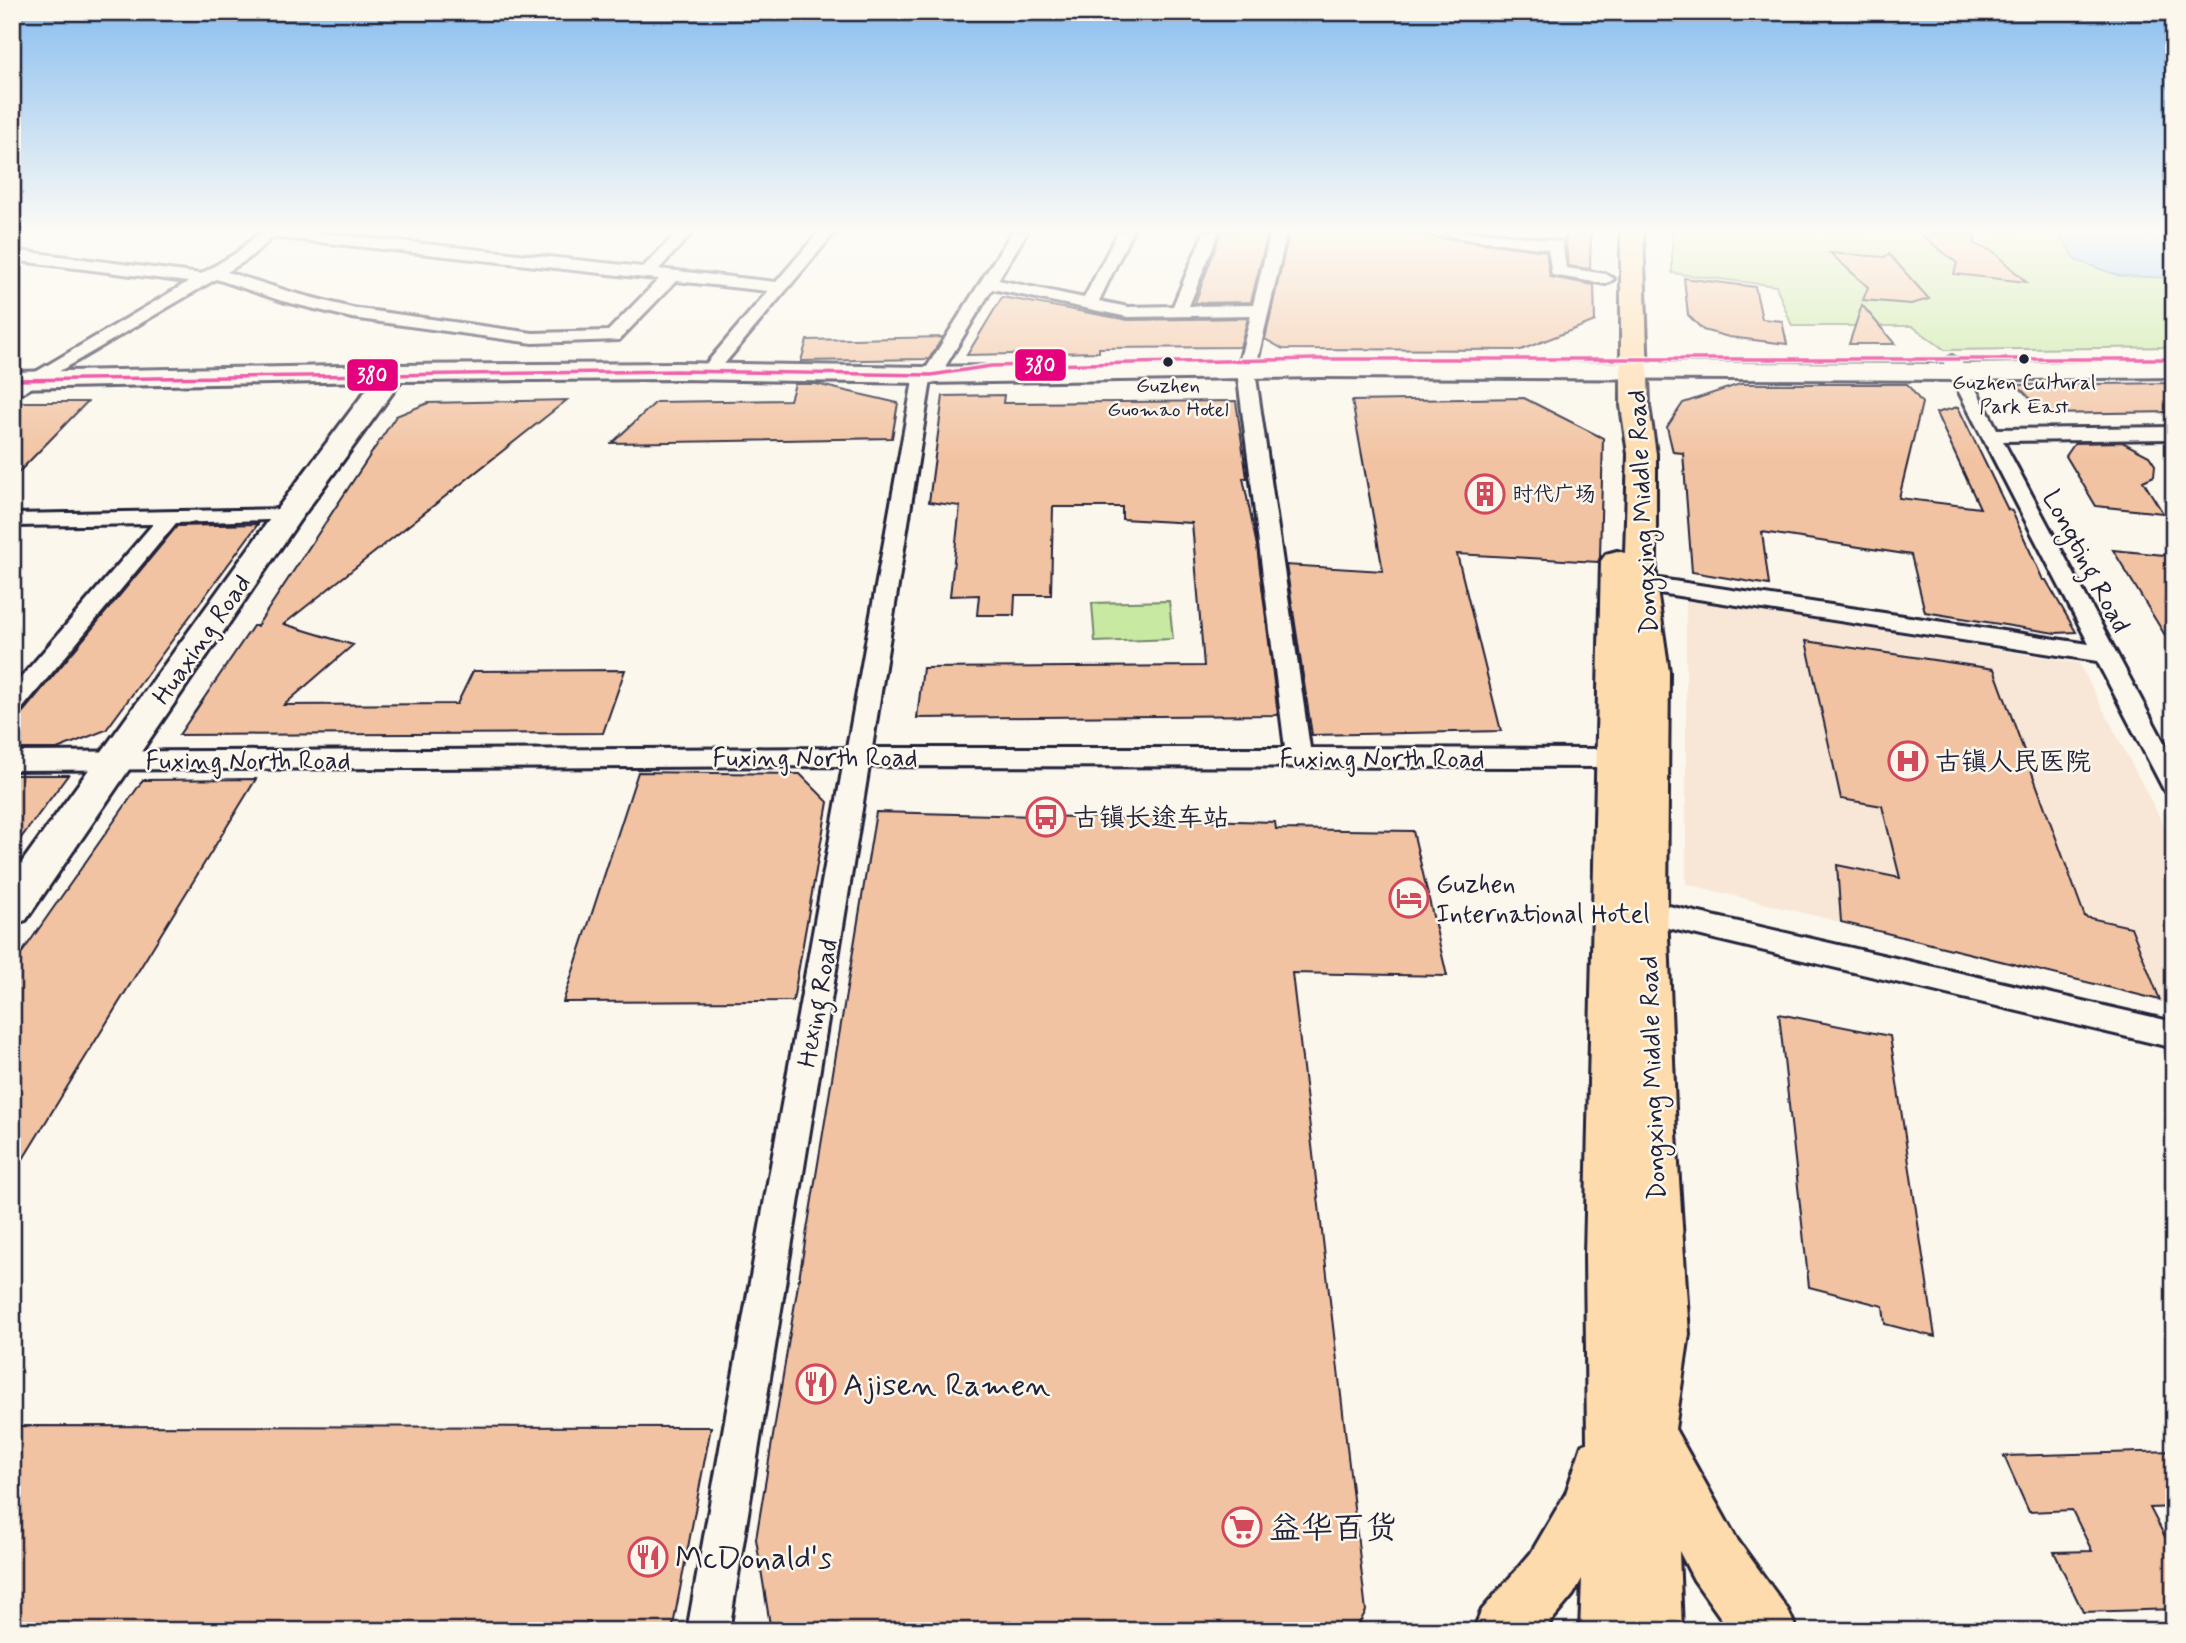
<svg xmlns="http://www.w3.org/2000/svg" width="2186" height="1643" font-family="Mynerve,'LXGW WenKai TC',sans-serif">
<rect width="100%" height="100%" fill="#fbf7ec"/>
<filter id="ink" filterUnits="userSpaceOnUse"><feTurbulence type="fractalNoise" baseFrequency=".0143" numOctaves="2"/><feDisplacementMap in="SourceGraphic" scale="14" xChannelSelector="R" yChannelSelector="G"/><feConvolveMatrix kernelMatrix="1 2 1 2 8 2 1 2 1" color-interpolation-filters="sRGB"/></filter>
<g filter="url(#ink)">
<path fill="#f8e7d6" d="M 1686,598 L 2079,663 L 2174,845 L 2174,1004 L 1686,884 Z"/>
<path fill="#c8e9a2" stroke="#75866e" stroke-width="2" d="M 1672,232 L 2174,232 L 2174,347 L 1945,350 L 1912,326 L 1792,326 L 1776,286 L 1672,273 Z
M 1169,601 L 1173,639 L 1095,642 L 1092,603 Z"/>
<path fill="#9ccef9" stroke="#6b89ad" stroke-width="2" d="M 2059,232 L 2114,232 L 2174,239 L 2174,278 L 2120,276 L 2075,260 Z"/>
<path fill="#f2c3a2" stroke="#22223b" stroke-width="2" d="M 1221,232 L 1268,232 L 1251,302 L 1195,303 Z
M 1289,232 L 1395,232 L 1546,251 L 1550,277 L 1594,285 L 1595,321 L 1521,350 L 1283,349 L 1265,339 Z
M 1565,232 L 1591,232 L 1590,269 L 1568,266 Z
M 1918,232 L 1976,236 L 1974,244 L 1994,252 L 2026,282 L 1954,274 L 1957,263 Z
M 1830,253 L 1884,257 L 1889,254 L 1929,299 L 1911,304 L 1863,300 L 1868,287 Z
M 1684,278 L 1755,287 L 1762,319 L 1782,321 L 1787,344 L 1729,337 L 1703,330 L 1688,315 Z
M 1002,297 L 1128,320 L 1248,318 L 1240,347 L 1099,348 L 1099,352 L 967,355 Z
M 1862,305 L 1895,344 L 1849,344 Z
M 943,337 L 929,359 L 801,361 L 807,340 Z
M 2174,383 L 2174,412 L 2045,414 L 2017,385 Z
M 795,384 L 816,384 L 898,403 L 892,438 L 612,443 L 656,402 L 790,400 Z
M 1740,384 L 1907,384 L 1922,403 L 1899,498 L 1980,508 L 1936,413 L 1958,407 L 2008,510 L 2012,511 L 2043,580 L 2046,580 L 2076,632 L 2055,633 L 1925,612 L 1911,555 L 1762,532 L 1769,585 L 1692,572 L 1683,453 L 1673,452 L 1667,427 L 1683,403 Z
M 1004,395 L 1003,403 L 1236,401 L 1247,478 L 1243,478 L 1257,546 L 1278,715 L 917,718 L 923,668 L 1204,666 L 1192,523 L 1122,519 L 1122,507 L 1053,507 L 1051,595 L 1015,595 L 1014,615 L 977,615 L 979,595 L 950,596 L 960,506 L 929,502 L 943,396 Z
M 1524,398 L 1603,438 L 1600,557 L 1598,562 L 1457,554 L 1501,731 L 1312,735 L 1286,565 L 1383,571 L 1352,401 Z
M 567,400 L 284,624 L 353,645 L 284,705 L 457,704 L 473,671 L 625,670 L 603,733 L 179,735 L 253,626 L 257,626 L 396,416 L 428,403 Z
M 20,402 L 87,402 L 12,479 L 12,406 Z
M 2122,442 L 2149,456 L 2155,465 L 2154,476 L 2143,481 L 2163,513 L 2096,506 L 2066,456 L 2075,443 Z
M 258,524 L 106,730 L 57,749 L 12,749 L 12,720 L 23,712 L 177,526 Z
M 2113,550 L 2174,556 L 2174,650 Z
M 1806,641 L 1994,669 L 2085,917 L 2131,927 L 2160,1000 L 1841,922 L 1837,865 L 1900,878 L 1882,806 L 1841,799 Z
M 638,772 L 800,774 L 828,802 L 793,1001 L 563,1002 Z
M 12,775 L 68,775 L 12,850 Z
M 256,779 L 12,1177 L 12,967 L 143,780 Z
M 876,812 L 1275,822 L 1276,829 L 1413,831 L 1447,976 L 1292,973 L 1366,1611 L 1355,1631 L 771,1631 L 756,1539 Z
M 1779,1014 L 1890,1036 L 1935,1337 L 1885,1324 L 1883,1306 L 1809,1287 Z
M 12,1426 L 711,1427 L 672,1631 L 12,1631 Z
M 2174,1451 L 2174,1507 L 2150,1508 L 2174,1554 L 2174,1609 L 2083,1612 L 2054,1552 L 2092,1551 L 2072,1510 L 2029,1512 L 2004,1456 Z"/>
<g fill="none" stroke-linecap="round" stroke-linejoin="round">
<g stroke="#22223b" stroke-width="6">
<path id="minor" d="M 261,232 L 310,232 L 643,267 L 678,232 L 693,232 L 659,269 L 776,282 L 819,232 L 835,232 L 714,376 L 708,377 L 699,372 L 768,291 L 676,281 L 619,340 L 533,343 L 352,318 L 282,301 L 216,279 L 12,399 L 12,386 L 188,282 L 12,260 L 12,250 L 201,274 L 236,253 ZM 273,237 L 646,278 L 659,279 L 608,331 L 533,333 L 352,308 L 294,293 L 227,272 L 248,259 Z
M 1012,232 L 1027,232 L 998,280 L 1084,298 L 1118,232 L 1132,232 L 1099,301 L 1128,307 L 1173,306 L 1204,232 L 1219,232 L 1189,306 L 1253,305 L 1271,232 L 1287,232 L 1255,371 L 1310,748 L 1617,749 L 1626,752 L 1630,758 L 1626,764 L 1617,767 L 869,766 L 729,1631 L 687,1631 L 843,766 L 12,770 L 12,752 L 847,748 L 914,375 L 917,371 L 925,370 ZM 992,289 L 1128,317 L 1251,315 L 1237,371 L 1285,748 L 872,748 L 931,380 L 940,375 Z
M 1445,232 L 1487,232 L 1562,242 L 1566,268 L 1606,274 L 1614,279 L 1606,284 L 1552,275 L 1548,249 L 1453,237 Z
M 1952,356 L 1961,361 L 1997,429 L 2174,427 L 2174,439 L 2003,441 L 2174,761 L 2174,794 L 2165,792 L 2097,661 L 1640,590 L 1632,588 L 1629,583 L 1632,578 L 1640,576 L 2089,644 L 1943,361 Z
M 288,509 L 295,511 L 298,515 L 295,519 L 176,523 L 21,710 L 12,712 L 12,688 L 153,524 L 12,526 L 12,514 Z
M 1647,901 L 2174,1022 L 2174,1048 L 1647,923 L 1637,920 L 1633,912 L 1637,904 Z"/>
</g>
<g stroke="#22223b" stroke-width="6">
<path id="secondary" d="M 1320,361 L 1957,364 L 2174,361 L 2174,377 L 1957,380 L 1320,377 L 923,383 L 678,379 L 401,381 L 299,521 L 26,920 L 12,925 L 12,876 L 277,509 L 373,381 L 12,388 L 12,372 L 393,365 L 678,363 L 923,367 Z"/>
</g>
<g stroke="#22223b" stroke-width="6">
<path id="primary" d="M 1621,232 L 1643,232 L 1649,406 L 1656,454 L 1656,583 L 1669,672 L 1667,912 L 1676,1133 L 1689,1334 L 1675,1429 L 1736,1538 L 1788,1610 L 1797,1631 L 1730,1631 L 1694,1580 L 1679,1551 L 1682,1631 L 1580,1631 L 1582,1579 L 1573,1595 L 1543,1631 L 1473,1631 L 1482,1610 L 1531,1553 L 1566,1493 L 1582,1445 L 1587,1443 L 1585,1256 L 1601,561 L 1606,554 L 1617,551 L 1625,553 L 1628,454 L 1621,406 Z"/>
</g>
<use href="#minor" fill="#fbf7ec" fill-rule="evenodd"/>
<use href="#secondary" fill="#fbf7ec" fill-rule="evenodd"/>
<use href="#primary" fill="#fedbac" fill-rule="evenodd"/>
<g stroke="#fbf7ec" stroke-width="7">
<path id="bus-1" d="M 12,380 L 678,371 L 931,375 L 991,366 L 1315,359 L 2174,359"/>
</g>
<use href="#bus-1" stroke="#e5007d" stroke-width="3.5"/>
</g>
</g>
<linearGradient id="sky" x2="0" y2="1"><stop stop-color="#89beef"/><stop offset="0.5" stop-color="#fdfbf6"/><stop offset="1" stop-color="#fdfbf6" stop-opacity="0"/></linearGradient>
<rect width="2186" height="462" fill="url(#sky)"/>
<defs>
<g id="building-ring" transform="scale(2.0125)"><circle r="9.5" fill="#fbf7ec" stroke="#d1495b" stroke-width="1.5"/><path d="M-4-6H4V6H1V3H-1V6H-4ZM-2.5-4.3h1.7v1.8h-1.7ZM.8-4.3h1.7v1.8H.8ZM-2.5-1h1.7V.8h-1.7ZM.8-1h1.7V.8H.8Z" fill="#d1495b"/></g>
<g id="hospital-ring" transform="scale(2.0125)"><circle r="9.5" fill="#fbf7ec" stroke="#d1495b" stroke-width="1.5"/><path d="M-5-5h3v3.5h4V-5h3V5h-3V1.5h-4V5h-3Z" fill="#d1495b"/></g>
<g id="bus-ring" transform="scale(2.0125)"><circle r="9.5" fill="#fbf7ec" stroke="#d1495b" stroke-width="1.5"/><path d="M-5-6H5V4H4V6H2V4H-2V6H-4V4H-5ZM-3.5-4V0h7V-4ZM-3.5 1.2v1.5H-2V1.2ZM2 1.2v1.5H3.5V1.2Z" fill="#d1495b"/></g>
<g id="hotel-ring" transform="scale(2.0125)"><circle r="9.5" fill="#fbf7ec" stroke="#d1495b" stroke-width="1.5"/><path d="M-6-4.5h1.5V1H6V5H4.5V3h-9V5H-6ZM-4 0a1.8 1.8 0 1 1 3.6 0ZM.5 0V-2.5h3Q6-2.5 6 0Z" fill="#d1495b"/></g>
<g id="restaurant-ring" transform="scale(2.0125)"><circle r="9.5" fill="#fbf7ec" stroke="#d1495b" stroke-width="1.5"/><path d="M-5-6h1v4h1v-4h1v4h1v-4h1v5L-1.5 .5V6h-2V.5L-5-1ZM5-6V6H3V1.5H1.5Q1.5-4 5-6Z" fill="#d1495b"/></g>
<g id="supermarket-ring" transform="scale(2.0125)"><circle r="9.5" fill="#fbf7ec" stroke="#d1495b" stroke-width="1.5"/><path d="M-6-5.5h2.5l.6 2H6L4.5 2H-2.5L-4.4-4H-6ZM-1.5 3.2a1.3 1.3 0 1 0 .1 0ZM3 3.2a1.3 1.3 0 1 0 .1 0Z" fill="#d1495b"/></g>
</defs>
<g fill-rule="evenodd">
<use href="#building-ring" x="1485" y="494"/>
<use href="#hospital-ring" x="1908" y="761"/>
<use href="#bus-ring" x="1046" y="817"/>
<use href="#hotel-ring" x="1409" y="898"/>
<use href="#restaurant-ring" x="816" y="1384"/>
<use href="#supermarket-ring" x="1242" y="1527"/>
<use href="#restaurant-ring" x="648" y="1557"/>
</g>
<g fill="#22223b" stroke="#fbf7ec" stroke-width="2.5">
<circle cx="2024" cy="359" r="6"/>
<circle cx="1168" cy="362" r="6"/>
</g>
<g text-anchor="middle" stroke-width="5" stroke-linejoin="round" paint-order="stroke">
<g font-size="21" fill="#22223b" stroke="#fbf7ec">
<text x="2024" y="389">Guzhen Cultural<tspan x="2024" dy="24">Park East</tspan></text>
<text x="1168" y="392">Guzhen<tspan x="1168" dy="24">Guomao Hotel</tspan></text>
</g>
<g font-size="21" fill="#22223b" stroke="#fbf7ec" text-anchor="start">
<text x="1512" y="501">时代广场</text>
</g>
<g font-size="26" fill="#22223b" stroke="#fbf7ec">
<text transform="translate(1642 512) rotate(-93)" y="9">Dongxing Middle Road</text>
<text transform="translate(2087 561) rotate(62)" y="9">Longting Road</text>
<text transform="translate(201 639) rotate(-55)" y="9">Huaxing Road</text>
<text x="815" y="766">Fuxing North Road</text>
<text x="1382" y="767">Fuxing North Road</text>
<text x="248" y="769">Fuxing North Road</text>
<text transform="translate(817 1003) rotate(-80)" y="9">Hexing Road</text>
<text transform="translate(1652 1078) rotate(-92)" y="9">Dongxing Middle Road</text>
</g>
<g font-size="26" fill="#22223b" stroke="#fbf7ec" text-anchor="start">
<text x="1935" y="770">古镇人民医院</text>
<text x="1073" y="826">古镇长途车站</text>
<text x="1436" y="892">Guzhen<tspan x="1436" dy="30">International Hotel</tspan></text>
</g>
<g font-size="32" fill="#22223b" stroke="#fbf7ec" text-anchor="start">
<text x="843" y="1395">Ajisen Ramen</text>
<text x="1269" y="1538">益华百货</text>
<text x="675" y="1568">McDonald's</text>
</g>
</g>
<g stroke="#fbf7ec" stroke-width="2.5">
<rect x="1014" y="348" width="53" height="34" rx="7" fill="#e5007d"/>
<rect x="346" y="358" width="53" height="34" rx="7" fill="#e5007d"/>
</g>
<g font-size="19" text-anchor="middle" font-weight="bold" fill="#fff">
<text x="1040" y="372">380</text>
<text x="372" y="382">380</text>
</g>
<rect width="2186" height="1643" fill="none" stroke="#fbf7ec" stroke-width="42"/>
<rect x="21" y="21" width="2144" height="1601" fill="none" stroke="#22223b" stroke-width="2.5" filter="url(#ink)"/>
</svg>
